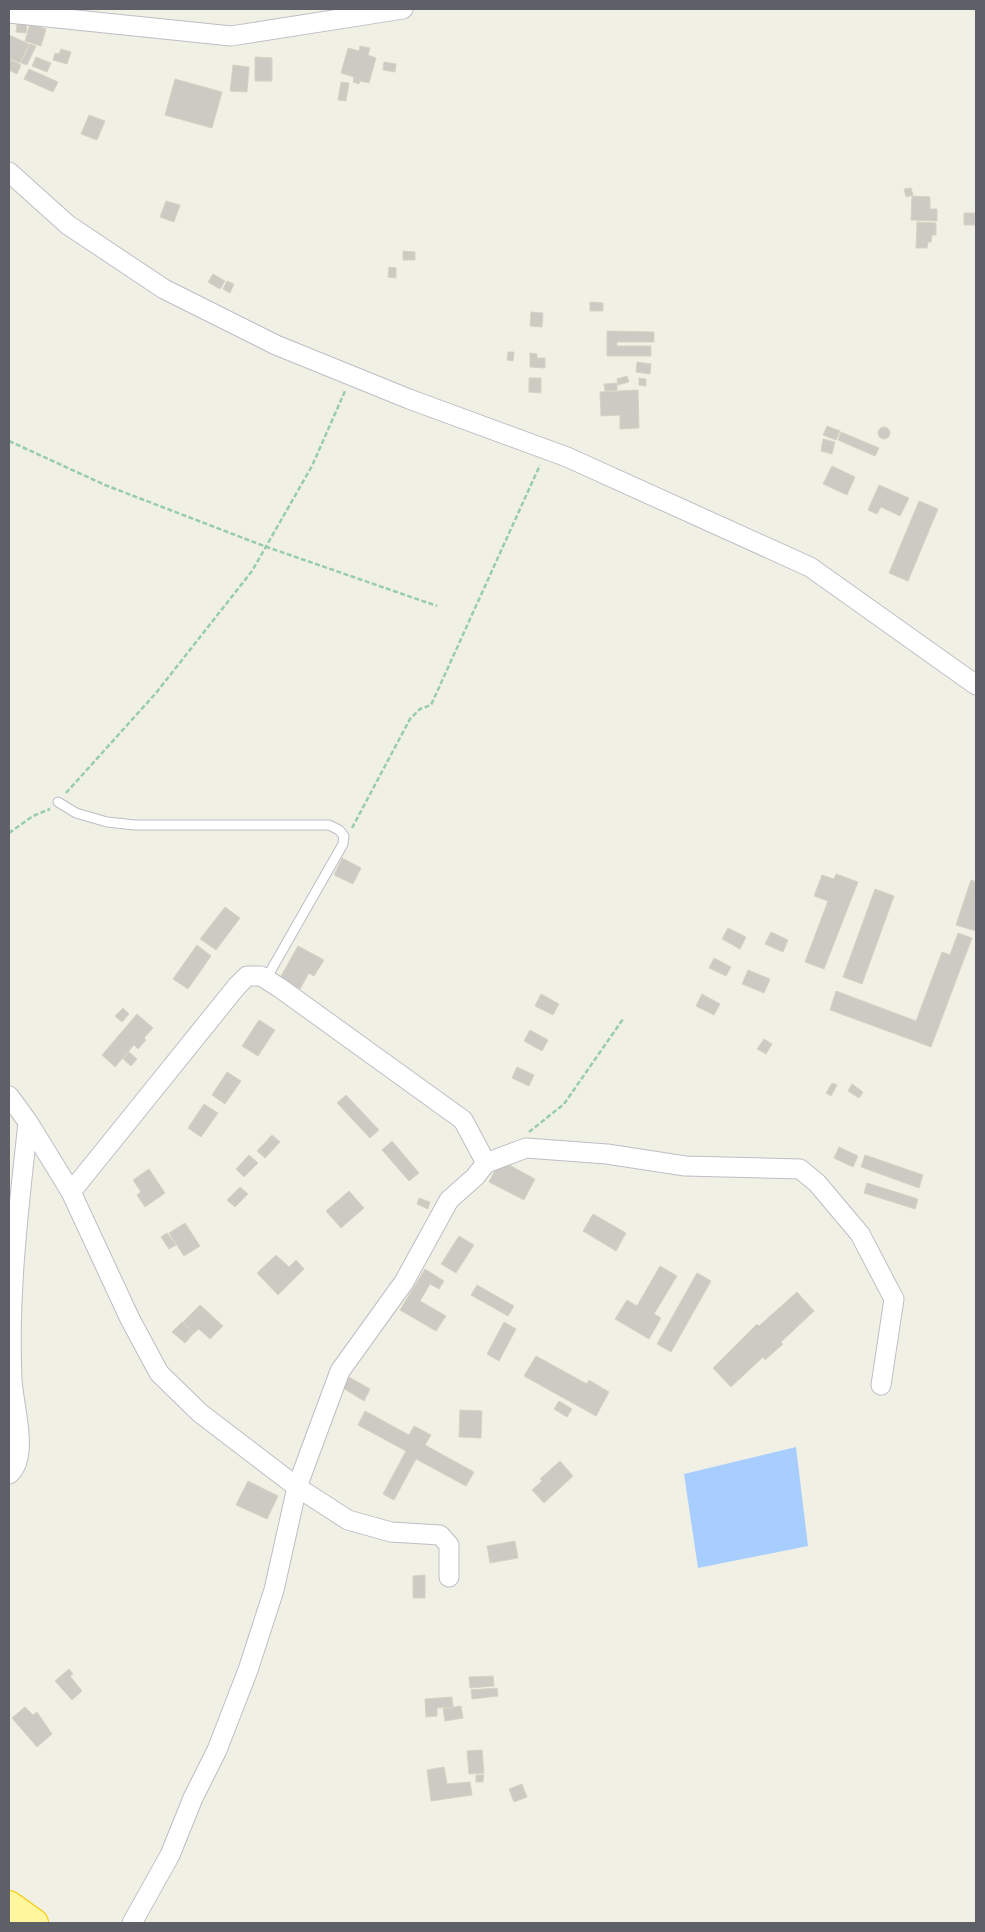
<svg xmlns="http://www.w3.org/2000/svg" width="985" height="1932" font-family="Helvetica,sans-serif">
<rect width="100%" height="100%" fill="#f1f0e5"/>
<path fill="#a7ceff" d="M 796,1447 L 808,1546 L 698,1568 L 684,1474 Z"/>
<path fill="#cccac2" stroke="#d6d3c3" d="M 17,24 L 27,24 L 26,33 L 16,32 Z
M 30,24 L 46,29 L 41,46 L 25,41 Z
M 9,35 L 29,44 L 20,63 L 9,58 Z
M 30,44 L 36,46 L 27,65 L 21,63 Z
M 360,46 L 370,48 L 368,55 L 376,58 L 369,83 L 360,81 L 359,84 L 353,82 L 354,77 L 341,73 L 348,48 L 359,51 Z
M 61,49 L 71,52 L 67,64 L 53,60 L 55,53 L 59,54 Z
M 36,57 L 51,63 L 47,72 L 32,66 Z
M 255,57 L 272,58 L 272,81 L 255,81 Z
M 9,59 L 21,65 L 17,74 L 9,70 Z
M 384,62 L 396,64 L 395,72 L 383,70 Z
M 233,65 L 249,67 L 247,92 L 230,91 Z
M 29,69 L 58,82 L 53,92 L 24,79 Z
M 175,79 L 222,92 L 212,128 L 165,115 Z
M 341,82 L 349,83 L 346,101 L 338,100 Z
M 89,115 L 105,121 L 97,140 L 81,134 Z
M 911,188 L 913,195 L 906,197 L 904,189 Z
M 912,196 L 930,197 L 930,209 L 937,209 L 937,221 L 911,220 Z
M 166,201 L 180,205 L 174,222 L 160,217 Z
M 964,213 L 975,213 L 975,225 L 964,225 Z
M 917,222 L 936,223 L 936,235 L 932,235 L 931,242 L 928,242 L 927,248 L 916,248 Z
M 403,251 L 415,252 L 415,260 L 403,260 Z
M 389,267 L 396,268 L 396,278 L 388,277 Z
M 213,274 L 225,281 L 220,289 L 208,282 Z
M 227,281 L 234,284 L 230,293 L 223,289 Z
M 590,302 L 603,303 L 603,311 L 590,311 Z
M 531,312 L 543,313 L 542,327 L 530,326 Z
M 607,331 L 654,332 L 654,342 L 617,342 L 617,346 L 651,346 L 651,356 L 607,356 Z
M 508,352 L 514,352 L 513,361 L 507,360 Z
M 530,353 L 537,354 L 537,358 L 545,358 L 545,368 L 530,367 Z
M 637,362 L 651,364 L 650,374 L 636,372 Z
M 627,376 L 629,382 L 618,385 L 617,379 Z
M 529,378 L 541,378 L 541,393 L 529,392 Z
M 639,378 L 646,379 L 646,386 L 639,385 Z
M 617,383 L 617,390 L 605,391 L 604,384 Z
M 638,390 L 639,428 L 620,429 L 620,415 L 601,416 L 600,392 Z
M 827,426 L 840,431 L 836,440 L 823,435 Z
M878 433a6 6 0 1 1 12 0a6 6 0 1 1-12 0Z
M 841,432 L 879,448 L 875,456 L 838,440 Z
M 823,439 L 835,442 L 832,454 L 821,451 Z
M 832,466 L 855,477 L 847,495 L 823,484 Z
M 879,485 L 909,498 L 900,516 L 881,507 L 877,514 L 868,510 Z
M 919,501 L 938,509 L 908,581 L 889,573 Z
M 342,858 L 361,868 L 353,884 L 334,875 Z
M 836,874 L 858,882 L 824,969 L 805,962 L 828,901 L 814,896 L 822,875 L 834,879 Z
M 971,880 L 976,882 L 976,931 L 956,925 Z
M 875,889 L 894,896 L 862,984 L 843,977 Z
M 225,907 L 240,918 L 216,950 L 200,939 Z
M 728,928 L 746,937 L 740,949 L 722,939 Z
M 771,932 L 788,940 L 783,952 L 765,944 Z
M 958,933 L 972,938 L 931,1047 L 830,1010 L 836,991 L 916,1021 L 942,952 L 950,955 Z
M 197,945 L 211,956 L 188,989 L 173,979 Z
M 298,946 L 324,960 L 314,976 L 309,973 L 300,989 L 280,978 Z
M 714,958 L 731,967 L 726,976 L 709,968 Z
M 748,970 L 770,979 L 764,993 L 742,984 Z
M 541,994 L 559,1004 L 553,1015 L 535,1006 Z
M 702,994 L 720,1004 L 714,1015 L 696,1006 Z
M 123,1008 L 129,1014 L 122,1022 L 115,1016 Z
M 137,1014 L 153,1028 L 144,1038 L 146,1040 L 138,1049 L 134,1045 L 115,1067 L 102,1055 Z
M 259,1020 L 275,1030 L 258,1056 L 242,1046 Z
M 530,1030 L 548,1040 L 542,1051 L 524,1041 Z
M 764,1039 L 772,1044 L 766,1054 L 757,1049 Z
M 129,1052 L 137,1059 L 131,1066 L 123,1059 Z
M 517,1067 L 534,1075 L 529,1086 L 512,1078 Z
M 227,1072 L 241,1081 L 225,1104 L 212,1095 Z
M 832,1083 L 837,1085 L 831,1096 L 826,1093 Z
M 852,1084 L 863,1092 L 859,1098 L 848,1091 Z
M 346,1095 L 379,1130 L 370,1138 L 337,1103 Z
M 204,1104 L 218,1113 L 201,1137 L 188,1128 Z
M 272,1135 L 280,1142 L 265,1158 L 257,1151 Z
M 392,1141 L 419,1173 L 409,1181 L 382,1150 Z
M 839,1147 L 858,1156 L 853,1167 L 834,1158 Z
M 249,1155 L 258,1163 L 244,1177 L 236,1169 Z
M 865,1155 L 923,1175 L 919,1188 L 861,1167 Z
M 500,1160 L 535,1179 L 524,1200 L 489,1182 Z
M 149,1169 L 165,1193 L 145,1207 L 137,1195 L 141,1192 L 133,1180 Z
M 867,1183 L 918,1199 L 915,1209 L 864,1193 Z
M 240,1187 L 248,1194 L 235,1207 L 227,1200 Z
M 349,1191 L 364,1208 L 341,1228 L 326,1211 Z
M 419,1198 L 430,1202 L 428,1209 L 417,1204 Z
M 593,1214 L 626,1233 L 616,1251 L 583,1231 Z
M 185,1223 L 200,1246 L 184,1256 L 169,1233 Z
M 167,1233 L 176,1245 L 169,1249 L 161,1237 Z
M 459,1236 L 474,1245 L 456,1273 L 441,1264 Z
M 276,1255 L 289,1267 L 296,1260 L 304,1269 L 278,1295 L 257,1273 Z
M 660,1266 L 677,1276 L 654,1314 L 661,1318 L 649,1339 L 615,1319 L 627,1300 L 637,1306 Z
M 425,1269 L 444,1281 L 439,1289 L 430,1284 L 420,1301 L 446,1316 L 436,1331 L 400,1310 Z
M 697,1273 L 711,1281 L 671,1352 L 657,1344 Z
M 477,1285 L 514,1306 L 508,1316 L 471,1295 Z
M 797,1292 L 814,1311 L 781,1342 L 783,1344 L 765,1360 L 763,1357 L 731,1387 L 713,1368 L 757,1324 L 759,1326 Z
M 200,1305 L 223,1326 L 210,1339 L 199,1329 L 194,1333 L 183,1322 Z
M 182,1322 L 194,1333 L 185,1343 L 172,1332 Z
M 504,1322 L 516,1329 L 499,1361 L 487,1354 Z
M 536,1356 L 587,1384 L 589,1380 L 609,1392 L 596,1416 L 524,1376 Z
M 349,1377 L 370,1389 L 364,1401 L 343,1388 Z
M 559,1401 L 572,1409 L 567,1417 L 554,1409 Z
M 460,1410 L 482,1411 L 481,1438 L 459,1437 Z
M 365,1411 L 409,1435 L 414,1426 L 431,1435 L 425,1445 L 474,1472 L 466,1486 L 416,1459 L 394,1500 L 383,1494 L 406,1451 L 358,1425 Z
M 560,1461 L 573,1476 L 544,1503 L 532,1490 L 542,1481 L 540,1479 Z
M 248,1481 L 278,1496 L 267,1519 L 236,1505 Z
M 515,1541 L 518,1558 L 490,1563 L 487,1546 Z
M 425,1575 L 425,1598 L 413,1598 L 413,1576 Z
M 69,1669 L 73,1674 L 70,1676 L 82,1691 L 72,1700 L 55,1681 Z
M 493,1676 L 494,1686 L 470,1688 L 469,1677 Z
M 497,1688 L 498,1696 L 472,1699 L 471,1690 Z
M 452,1697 L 453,1707 L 437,1708 L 437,1716 L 426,1717 L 425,1699 Z
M 461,1706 L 463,1718 L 445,1721 L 443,1709 Z
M 25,1707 L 33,1715 L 37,1712 L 52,1734 L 37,1747 L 12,1718 Z
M 482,1750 L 484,1773 L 469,1774 L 467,1751 Z
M 444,1767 L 447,1784 L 470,1782 L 472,1795 L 431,1801 L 427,1770 Z
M 476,1775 L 484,1775 L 483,1782 L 476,1782 Z
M 522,1784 L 527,1797 L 514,1802 L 509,1789 Z"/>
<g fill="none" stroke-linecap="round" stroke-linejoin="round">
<g stroke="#bdbec5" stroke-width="11">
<path id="service" d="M 58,802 L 76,813 L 107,822 L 135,825 L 329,825 L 339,830 L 344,836 L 343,844 L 266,979"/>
</g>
<g stroke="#bdbec5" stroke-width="21">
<path id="minor" d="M 9,13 L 231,36 L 403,9
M 9,172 L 68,225 L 164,289 L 276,345 L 409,399 L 567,457 L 810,567 L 976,685
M 9,1096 L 28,1122 L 71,1192 L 130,1319 L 159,1373 L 200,1413 L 297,1487 L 348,1520 L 391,1532 L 440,1535 L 449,1545 L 449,1577
M 71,1192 L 237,986 L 247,976 L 261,976 L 280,988 L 463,1120 L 486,1163
M 9,1474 C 30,1457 13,1404 12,1380 C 8,1293 19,1207 28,1122
M 132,1923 L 170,1855 L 193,1798 L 217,1750 L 248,1670 L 274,1590 L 297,1487 L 340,1371 L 404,1282 L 449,1200 L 475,1177 L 486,1163 L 526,1148 L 607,1154 L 685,1166 L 800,1169 L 817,1183 L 860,1234 L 894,1299 L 881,1385"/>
</g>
<g stroke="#f6c800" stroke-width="30">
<path id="trunk" d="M 9,1905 L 34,1923"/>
</g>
<path stroke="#98ccae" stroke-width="2.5" stroke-dasharray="5 2.5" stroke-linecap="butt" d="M 9,441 L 105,485 L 264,546 L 437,606
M 66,793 L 156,693 L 252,571 L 312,466 L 345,391
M 352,828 L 410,719 L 420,709 L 431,705 L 540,465
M 9,833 L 33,816 L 50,809
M 529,1132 L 564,1104 L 623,1019"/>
<use href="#service" stroke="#fff" stroke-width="9"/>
<use href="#minor" stroke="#fff" stroke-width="19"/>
<use href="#trunk" stroke="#fff69d" stroke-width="28"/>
</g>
<rect width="985" height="1932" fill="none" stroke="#5d6067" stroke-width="20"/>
</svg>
